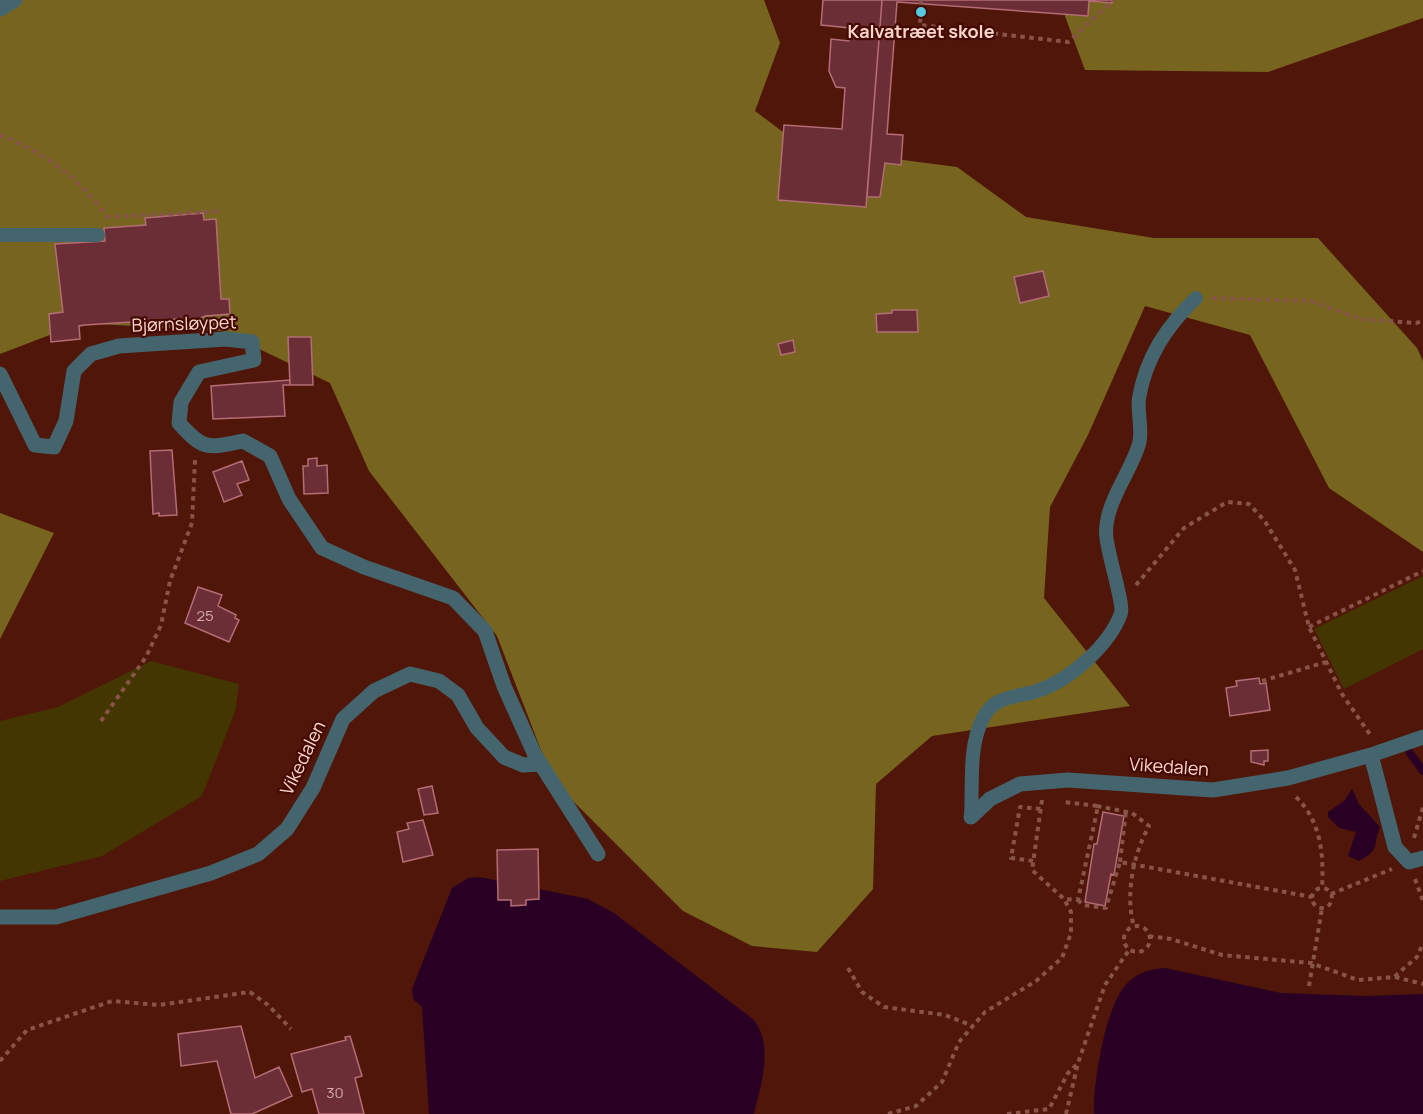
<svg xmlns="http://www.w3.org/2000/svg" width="1423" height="1114" font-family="Manrope,sans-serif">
<rect width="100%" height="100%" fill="#501609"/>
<path fill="#433600" d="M 1423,576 L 1423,649 L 1344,689 L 1314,629 Z
M 151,661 L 239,684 L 235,712 L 202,796 L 102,856 L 0,881 L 0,721 L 58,707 Z"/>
<path fill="#77651f" d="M 0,0 L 764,0 L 780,43 L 755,111 L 803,147 L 957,167 L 1026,217 L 1154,238 L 1318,238 L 1417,348 L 1423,361 L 1423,552 L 1329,488 L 1250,335 L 1145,306 L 1088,435 L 1050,507 L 1044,598 L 1130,706 L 932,736 L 876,784 L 873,889 L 817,952 L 752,946 L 683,911 L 553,781 L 497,636 L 369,471 L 330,383 L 222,331 L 81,323 L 0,354 Z
M 1059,0 L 1423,0 L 1423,18 L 1268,72 L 1085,70 Z
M 0,513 L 54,533 L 0,639 Z"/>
<path fill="#290024" d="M 1352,789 L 1359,804 L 1380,827 C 1372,845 1382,849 1359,861 L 1348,856 L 1356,832 L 1339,828 L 1328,817 L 1328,812 L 1344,801 Z
M 480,877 L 588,899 L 614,913 L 754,1020 C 774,1047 761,1083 754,1114 L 429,1114 L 422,1007 L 413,999 L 412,989 L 452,888 L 468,878 Z
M 1165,968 L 1281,993 L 1366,996 L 1423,994 L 1423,1114 L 1094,1114 C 1093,1083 1105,1011 1124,987 C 1135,973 1149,969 1165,968 Z"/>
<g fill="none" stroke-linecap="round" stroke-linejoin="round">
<path stroke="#290024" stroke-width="8" d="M 1410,753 L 1423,771"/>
</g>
<path fill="#6c2e36" stroke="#b36d74" stroke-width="1.5" d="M 823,0 L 882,0 L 866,207 L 778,200 L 784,125 L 842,129 L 845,88 L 836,87 L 829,71 L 831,39 L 849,41 L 850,28 L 821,25 Z
M 882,0 L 1112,0 L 1112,3 L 1089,1 L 1088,16 L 897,2 L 887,134 L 903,135 L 901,165 L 885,163 L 880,197 L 867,197 Z
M 203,213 L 204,220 L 216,219 L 221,299 L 229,299 L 230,314 L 205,316 L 195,321 L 174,319 L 165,326 L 153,330 L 140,328 L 131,322 L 85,325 L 79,326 L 80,339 L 51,342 L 49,314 L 63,312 L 55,244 L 105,241 L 104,228 L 146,225 L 145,218 Z
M 1043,271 L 1049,296 L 1020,303 L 1014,277 Z
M 892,310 L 917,310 L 918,332 L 877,332 L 876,314 L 892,313 Z
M 288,337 L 311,337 L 313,385 L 290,385 Z
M 793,340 L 795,352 L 781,355 L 778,344 Z
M 290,380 L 290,385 L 283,385 L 285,416 L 213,419 L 211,386 Z
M 172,450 L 177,515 L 159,516 L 159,513 L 153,514 L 150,451 Z
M 317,458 L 317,466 L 327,465 L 328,493 L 304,494 L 303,466 L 308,466 L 308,459 Z
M 242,461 L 249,480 L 237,484 L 242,495 L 224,502 L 213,472 Z
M 198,587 L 222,595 L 218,606 L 236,615 L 235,618 L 239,620 L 229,642 L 185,623 Z
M 1259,678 L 1260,684 L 1266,683 L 1270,710 L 1230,716 L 1226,688 L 1237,686 L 1236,681 Z
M 1268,750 L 1268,761 L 1264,761 L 1264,765 L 1251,762 L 1251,751 Z
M 432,786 L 438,813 L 424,815 L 418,789 Z
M 1103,812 L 1124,816 L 1114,875 L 1111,874 L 1105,906 L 1085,902 L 1094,844 L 1097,844 Z
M 423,820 L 433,855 L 403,862 L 397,832 L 409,829 L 407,823 Z
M 538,849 L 539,899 L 526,900 L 526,905 L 511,906 L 511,900 L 498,900 L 497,850 Z
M 241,1026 L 255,1078 L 279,1067 L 292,1096 L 252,1114 L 231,1114 L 217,1061 L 181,1066 L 178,1034 Z
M 350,1036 L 362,1076 L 355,1078 L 364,1114 L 319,1114 L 312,1089 L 302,1092 L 291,1054 L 346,1040 L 345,1037 Z"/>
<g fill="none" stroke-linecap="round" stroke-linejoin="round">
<path stroke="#885449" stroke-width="4" stroke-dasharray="4.5 4.5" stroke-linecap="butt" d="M 921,0 L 920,25 L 1068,42 L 1114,0
M 0,135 C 46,153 78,178 108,217 L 222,211
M 1212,298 L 1311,301 L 1361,319 L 1416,323 L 1423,321
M 1136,585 L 1184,528 L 1227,502 L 1249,504 L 1264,520 L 1295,570 L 1309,627 L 1342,694 L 1371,736
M 1309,627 L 1423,571
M 1262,681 L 1326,662
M 101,721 L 146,657 L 161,625 L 170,581 L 192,523 L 195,460
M 1296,797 C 1321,821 1324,855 1322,888
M 1042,800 L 1032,870 L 1064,899 L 1078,900 L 1098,806 L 1063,802
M 1097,806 L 1132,813 L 1149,826 C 1133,855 1125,895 1134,927
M 1414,838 L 1423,807
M 1033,861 L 1011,858 L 1020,807 L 1041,809
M 1120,862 L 1126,811
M 1415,879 L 1423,901
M1312 898a10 10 0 1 1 20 0a10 10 0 1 1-20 0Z
M 1331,894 L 1392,869
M 1078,900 L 1083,905 L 1106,908 L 1120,862 L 1312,897
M1124 939a13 13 0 1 1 26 0a13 13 0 1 1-26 0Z
M 1149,936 L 1171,939 L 1222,955 L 1311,963 L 1358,980 L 1394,977 L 1417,957 L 1423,943
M 848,968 L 862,992 L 884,1007 L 945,1015 L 973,1026
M 1395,977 L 1423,984
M 1309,986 L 1322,908
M 0,1061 L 27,1030 L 112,1001 L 159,1005 L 250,992 L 268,1005 L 291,1029
M 888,1114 L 916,1106 L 942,1082 L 959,1042 L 985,1012 L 1036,981 L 1062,958 L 1071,933 L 1071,912 L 1064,899
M 1007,1114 L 1049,1109 L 1068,1073 L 1077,1064
M 1066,1114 L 1078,1063 L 1105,985 L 1129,950"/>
<path stroke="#44656d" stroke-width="14" d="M 0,235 L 98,235
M 971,817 C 973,785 968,747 983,718 C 994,695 1016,698 1037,691 C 1069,681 1110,645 1121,613 C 1124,603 1106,549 1106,533 C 1106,501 1130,474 1139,444 C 1143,430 1137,413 1139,398 C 1146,357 1167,326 1196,298"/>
<path stroke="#44656d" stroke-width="15" d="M 0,9 L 15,0
M 0,374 L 35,445 L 54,447 L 66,421 L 74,371 L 91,354 L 119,346 L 226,339 L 252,342 L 254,360 L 199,372 L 181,402 L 179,423 C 204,451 208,448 243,441 L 270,456 L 289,499 L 322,548 L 364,567 L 453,598 L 485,631 L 504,686 L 535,755 L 598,854
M 1423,737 L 1371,755 L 1395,847 L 1409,862 L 1423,858
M 971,817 L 990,799 L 1020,784 L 1068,780 L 1213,790 L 1288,778 L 1371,755
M 0,917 L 56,917 L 211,873 L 258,854 L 287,829 L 313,788 L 343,719 L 374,691 L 410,674 L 439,681 L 458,695 L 477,728 L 504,757 L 523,765 L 541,764"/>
</g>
<circle fill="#57c9e1" stroke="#440a01" stroke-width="2" cx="921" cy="12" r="6"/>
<g text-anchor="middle" stroke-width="4.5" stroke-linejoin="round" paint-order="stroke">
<g font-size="15" fill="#d7aba6">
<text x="205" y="621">25</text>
<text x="335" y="1098">30</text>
</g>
<g font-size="18" font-weight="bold" fill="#fbd5cc" stroke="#440a01">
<text x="921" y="38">Kalvatræet skole</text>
</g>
<g font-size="18" fill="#fbd5cc" stroke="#440a01">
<text transform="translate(184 324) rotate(-2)" y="6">Bjørnsløypet</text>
<text transform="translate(303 758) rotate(-64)" y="6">Vikedalen</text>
<text transform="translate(1169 767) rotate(4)" y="6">Vikedalen</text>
</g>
</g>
</svg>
